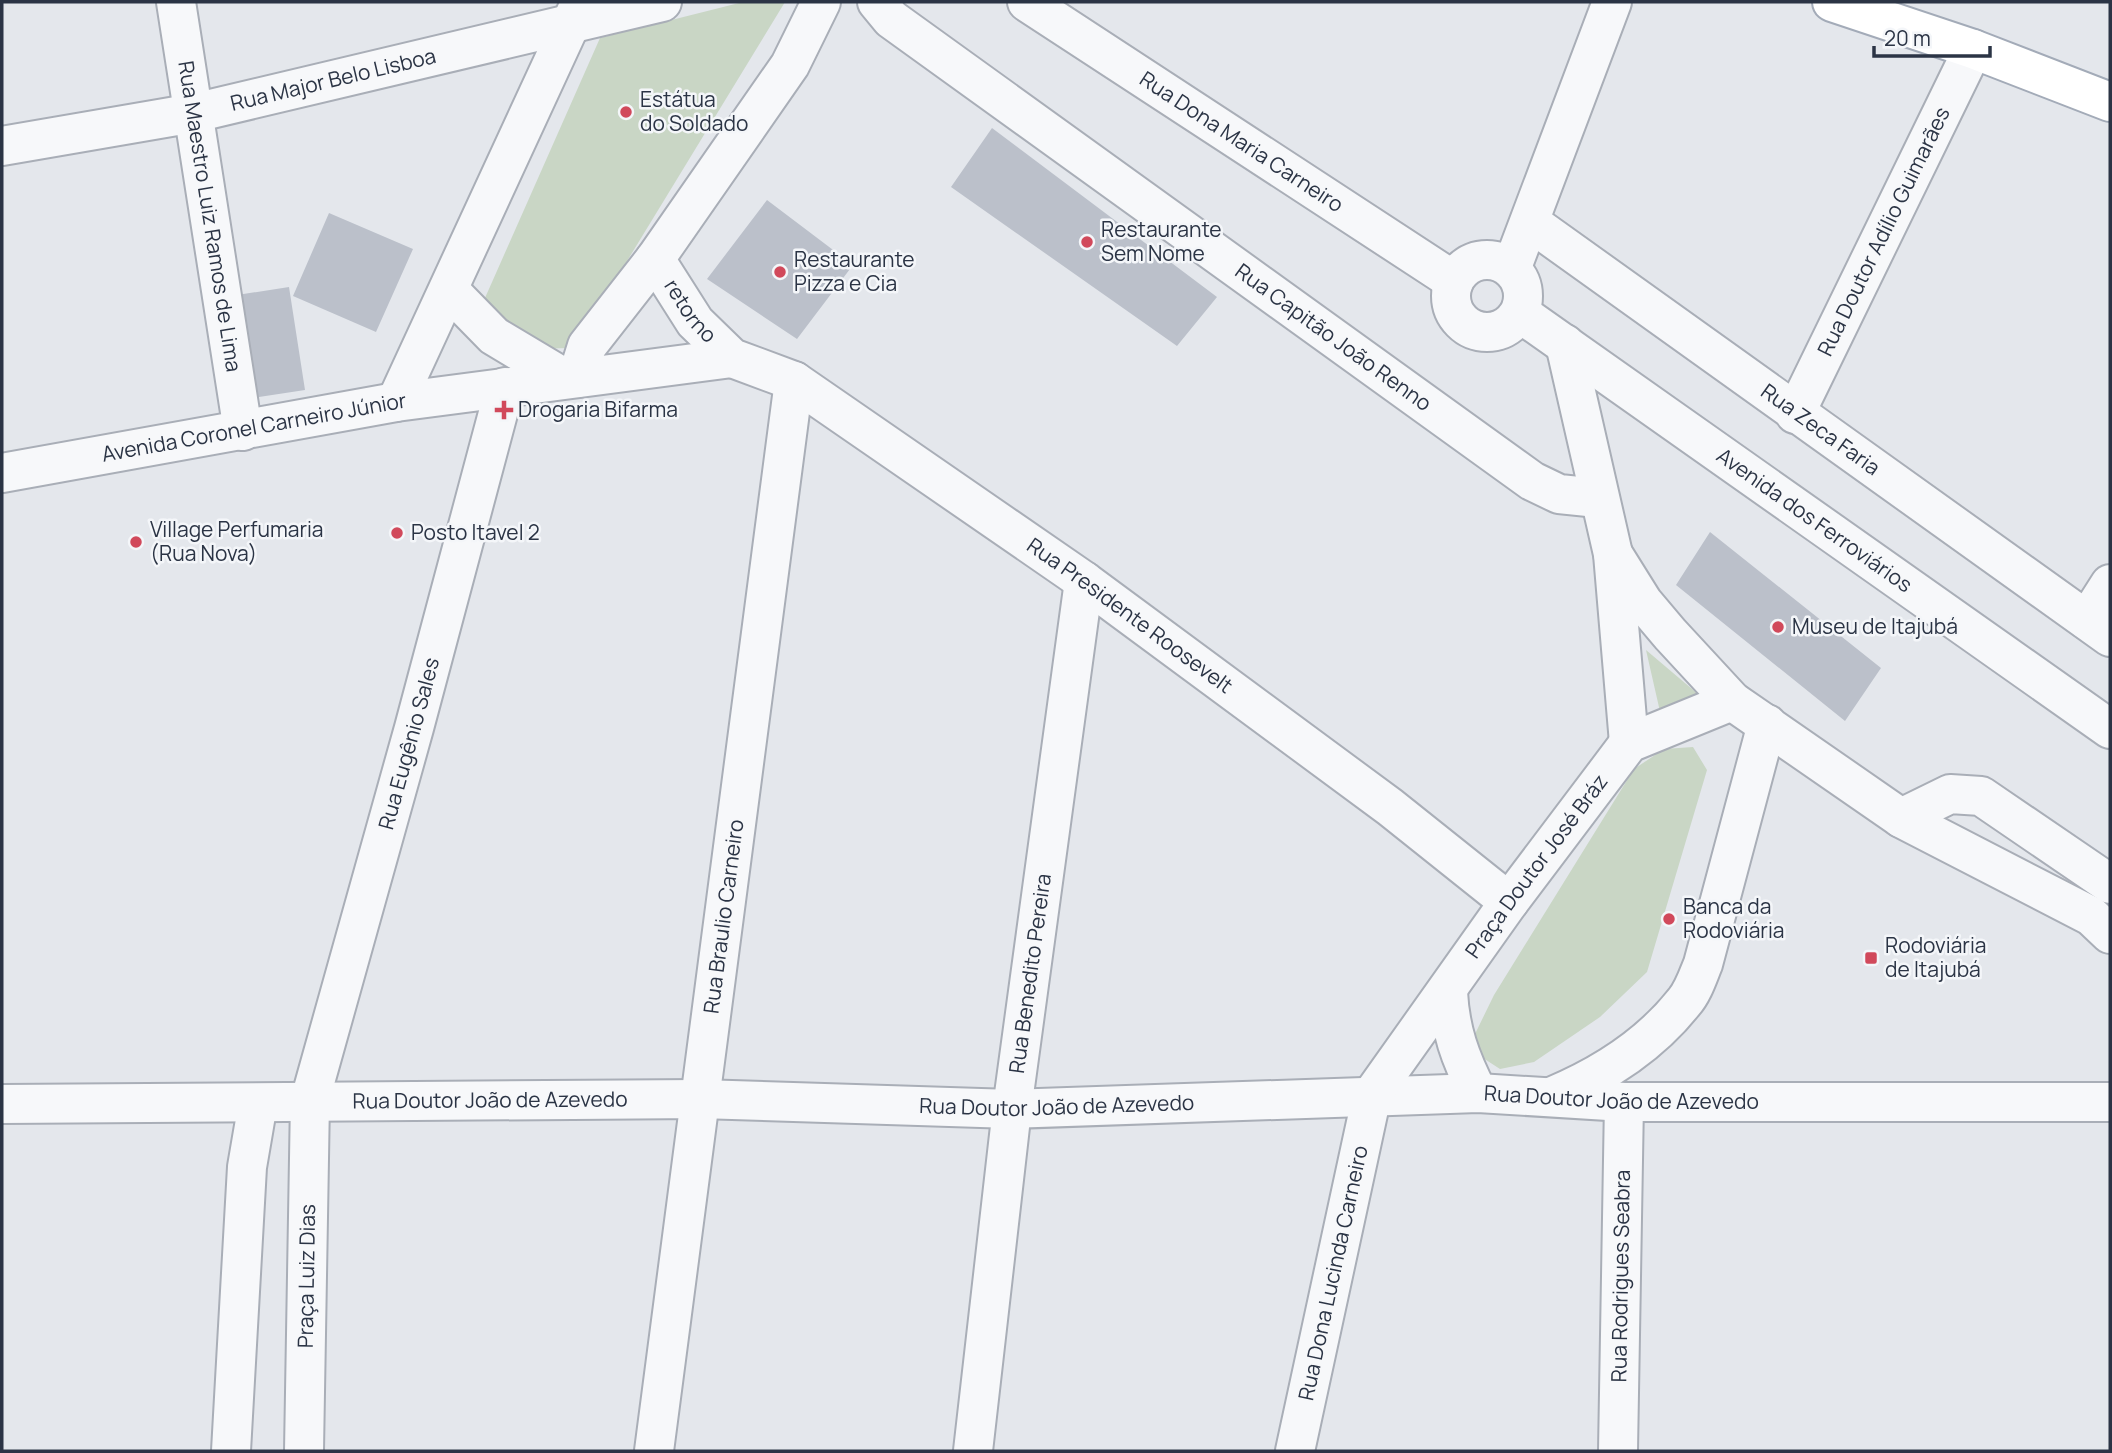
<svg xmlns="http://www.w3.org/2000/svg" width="2112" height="1453" font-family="Manrope,sans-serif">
<rect width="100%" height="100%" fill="#e4e7ec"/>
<path fill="#c9d6c5" d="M 743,2 L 785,2 L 574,348 L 519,349 L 481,307 L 600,38 Z
M 1646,650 L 1705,700 L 1661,716 Z
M 1693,747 L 1707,770 L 1647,972 L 1600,1017 L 1534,1062 L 1500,1069 L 1483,1058 L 1475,1034 L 1494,995 L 1634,769 L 1664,749 Z"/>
<path fill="#bbc0ca" d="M 992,128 L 1217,297 L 1177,346 L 951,187 Z
M 767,200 L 853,265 L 797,339 L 707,279 Z
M 329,213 L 413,249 L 376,332 L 293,296 Z
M 289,287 L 305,390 L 253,398 L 237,295 Z
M 1710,532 L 1881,668 L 1845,721 L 1676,585 Z"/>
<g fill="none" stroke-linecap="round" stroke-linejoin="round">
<g stroke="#a9aeb7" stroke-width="42">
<g id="minor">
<path id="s1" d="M 176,2 L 243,431"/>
<path id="s2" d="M 877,2 L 891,19 L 1532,481 L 1559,494 L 1598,498"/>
<path id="s3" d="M 1027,2 L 1454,281"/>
<path id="s4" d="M 2,146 L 194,113 L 662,2"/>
<path id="s5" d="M 1530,222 L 2110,637"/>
<path id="s6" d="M 655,259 L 695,322 L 732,358 L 794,381 L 1084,581 L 1390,807 L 1509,902"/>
<circle cx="1487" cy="296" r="36"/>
<path d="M 1512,267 L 1612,2"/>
<path d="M 449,290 L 494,336 L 566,379"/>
<path id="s7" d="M 1520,313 L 2110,729"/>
<path d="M 1565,344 L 1613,554 L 1629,743"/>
<path d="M 577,378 L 587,346 L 655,259 L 790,65 L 821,2"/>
<path d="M 396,402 L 577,10"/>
<path id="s8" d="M 1795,414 L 1973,49"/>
<path id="s9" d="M 2,473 L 396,402 L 732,358"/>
<path d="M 1613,554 L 1643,602 L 1670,634 L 1732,701 L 1901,818 L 2091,916 L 2110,934"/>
<path d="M 2087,620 L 2110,584"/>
<path d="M 1901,818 L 1950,794 L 1981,796 L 2110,884"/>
<path d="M 1448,992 C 1450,1030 1460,1058 1478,1093"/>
<path d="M 1553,1096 C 1603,1075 1650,1045 1684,1002 C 1693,992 1698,976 1703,964 L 1767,724"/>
<path id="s10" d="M 2,1104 L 700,1099 L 1012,1109 L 1478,1093 L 1624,1102 L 2110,1102"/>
<path d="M 231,1451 L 247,1167 L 258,1103"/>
<path id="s11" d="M 304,1451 L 310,1100 L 414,728 L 505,387"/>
<path id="s12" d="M 654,1451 L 794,381"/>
<path id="s13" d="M 973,1451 L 1012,1109 L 1084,581"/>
<path id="s14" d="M 1295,1451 L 1372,1095 L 1509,902 L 1629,743 L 1732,701"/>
<path id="s15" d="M 1618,1451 L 1624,1102"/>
</g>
</g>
<g stroke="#a3abb8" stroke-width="42">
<path id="major" d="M 1832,2 L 1973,49 L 2110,102"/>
</g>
<use href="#minor" stroke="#f7f8fa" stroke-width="38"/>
<use href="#major" stroke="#fff" stroke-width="38"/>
</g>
<g fill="#d1495b" stroke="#f4f6f9" stroke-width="2.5">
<circle cx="626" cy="112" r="7"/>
<circle cx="1087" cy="242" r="7"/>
<circle cx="780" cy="272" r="7"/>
<path d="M500.5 399.5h7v7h7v7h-7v7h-7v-7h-7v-7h7z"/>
<circle cx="397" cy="533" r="7"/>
<circle cx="136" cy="542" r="7"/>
<circle cx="1778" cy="627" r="7"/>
<circle cx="1669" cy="919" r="7"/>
<rect x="1864" y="951" width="14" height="14" rx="3.5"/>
</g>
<g text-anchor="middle" stroke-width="5" stroke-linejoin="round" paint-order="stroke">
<g font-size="21" fill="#2b3445" stroke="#f4f6f9">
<text dy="7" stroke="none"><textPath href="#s4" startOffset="338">Rua Major Belo Lisboa</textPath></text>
<text dy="7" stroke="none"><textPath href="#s3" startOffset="256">Rua Dona Maria Carneiro</textPath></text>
<text dy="7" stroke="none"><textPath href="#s1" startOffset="217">Rua Maestro Luiz Ramos de Lima</textPath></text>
<text dy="7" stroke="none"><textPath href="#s8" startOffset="203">Rua Doutor Adílio Guimarães</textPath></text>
<text dy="7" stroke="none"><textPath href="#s6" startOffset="63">retorno</textPath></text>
<text dy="7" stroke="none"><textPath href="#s2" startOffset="567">Rua Capitão João Renno</textPath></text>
<text dy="7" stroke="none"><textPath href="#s9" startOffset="256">Avenida Coronel Carneiro Júnior</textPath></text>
<text dy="7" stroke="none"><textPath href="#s5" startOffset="357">Rua Zeca Faria</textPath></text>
<text dy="7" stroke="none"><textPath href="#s7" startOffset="360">Avenida dos Ferroviários</textPath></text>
<text dy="7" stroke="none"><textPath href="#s6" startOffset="602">Rua Presidente Roosevelt</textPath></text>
<text dy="7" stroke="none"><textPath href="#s11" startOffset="721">Rua Eugênio Sales</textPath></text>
<text dy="7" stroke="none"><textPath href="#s14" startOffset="646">Praça Doutor José Bráz</textPath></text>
<text dy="7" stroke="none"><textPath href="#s12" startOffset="539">Rua Braulio Carneiro</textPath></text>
<text dy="7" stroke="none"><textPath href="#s13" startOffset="481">Rua Benedito Pereira</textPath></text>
<text dy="7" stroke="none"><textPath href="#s10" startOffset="1620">Rua Doutor João de Azevedo</textPath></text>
<text dy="7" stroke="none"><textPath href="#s10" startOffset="488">Rua Doutor João de Azevedo</textPath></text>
<text dy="7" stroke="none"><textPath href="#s10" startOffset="1055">Rua Doutor João de Azevedo</textPath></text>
<text dy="7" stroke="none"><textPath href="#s14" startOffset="182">Rua Dona Lucinda Carneiro</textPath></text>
<text dy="7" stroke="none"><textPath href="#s11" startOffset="175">Praça Luiz Dias</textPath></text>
<text dy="7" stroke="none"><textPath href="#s15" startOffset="175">Rua Rodrigues Seabra</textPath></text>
</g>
<g font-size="21" fill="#2b3445" stroke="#f4f6f9" text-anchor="start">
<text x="640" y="107">Estátua<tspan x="640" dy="24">do Soldado</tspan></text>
<text x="1101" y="237">Restaurante<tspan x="1101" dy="24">Sem Nome</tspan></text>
<text x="794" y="267">Restaurante<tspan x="794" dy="24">Pizza e Cia</tspan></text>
<text x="518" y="417">Drogaria Bifarma</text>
<text x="150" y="537">Village Perfumaria<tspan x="150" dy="24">(Rua Nova)</tspan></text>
<text x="411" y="540">Posto Itavel 2</text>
<text x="1792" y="634">Museu de Itajubá</text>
<text x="1683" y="914">Banca da<tspan x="1683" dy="24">Rodoviária</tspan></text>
<text x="1885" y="953">Rodoviária<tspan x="1885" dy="24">de Itajubá</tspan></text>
</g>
</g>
<rect width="2112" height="1453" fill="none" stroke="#2b3445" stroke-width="7"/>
<path d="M1874 46v10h116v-10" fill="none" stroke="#2b3445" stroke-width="3.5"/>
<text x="1884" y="46" font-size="21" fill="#2b3445" stroke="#f4f6f9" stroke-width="5" paint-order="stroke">20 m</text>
</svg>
